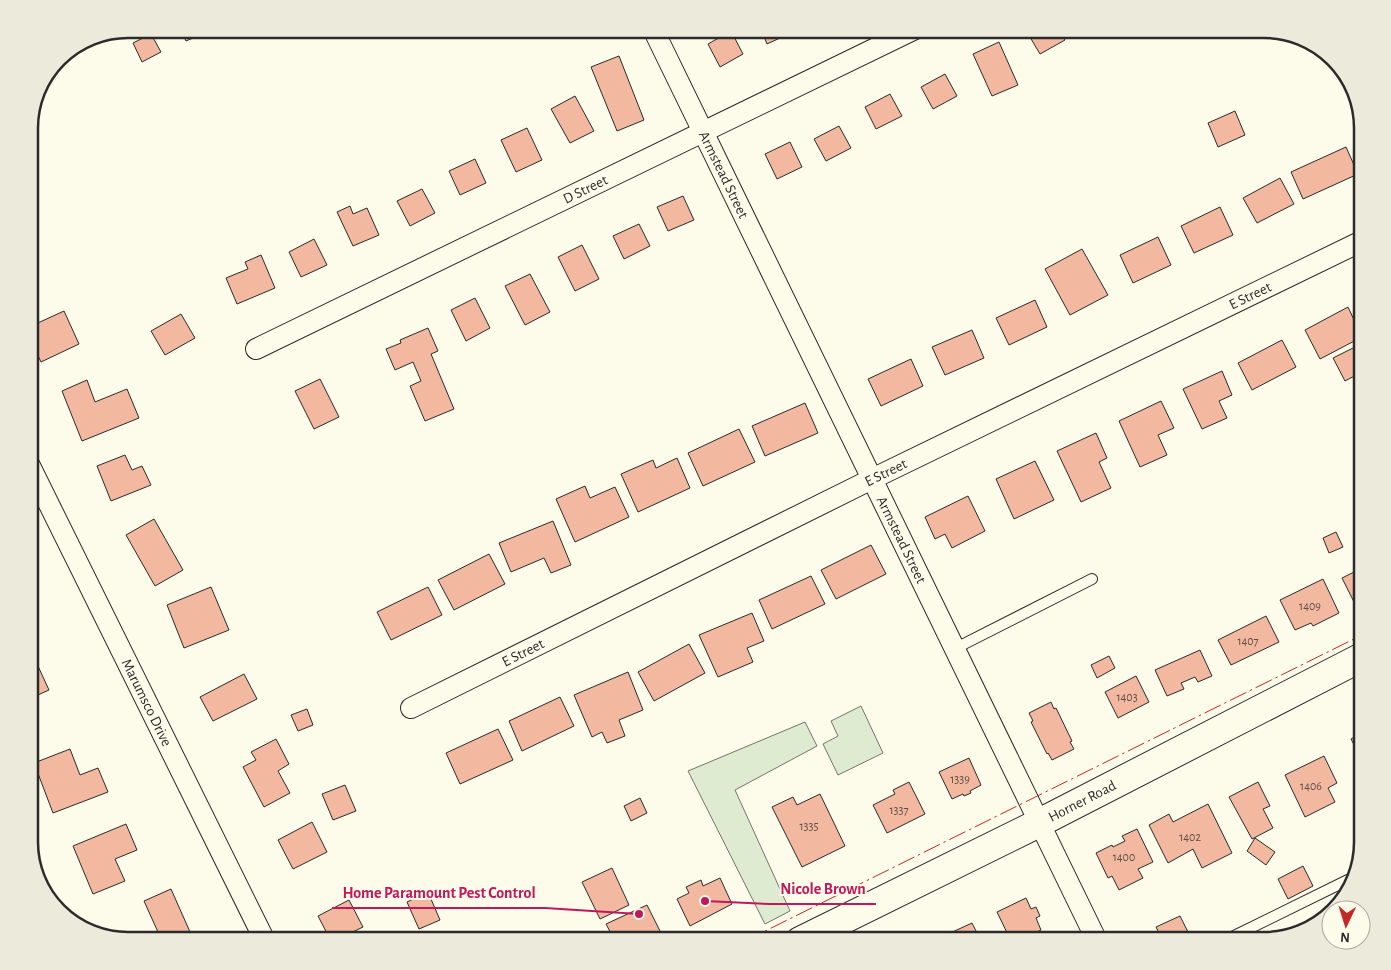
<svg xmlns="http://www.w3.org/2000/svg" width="1391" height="970" font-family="'Alegreya Sans',sans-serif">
<rect width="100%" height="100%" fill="#fdfbea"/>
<path fill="#deebd1" stroke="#74746e" d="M 861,706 L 883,753 L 838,775 L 823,744 L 838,736 L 831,721 Z
M 805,722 L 817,746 L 735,790 L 790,911 L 765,924 L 688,771 Z"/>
<path fill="#f2b8a0" stroke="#2b2b2b" d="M 180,29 L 211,29 L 212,30 L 186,41 Z
M 761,29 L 792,29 L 793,32 L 767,44 Z
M 1033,29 L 1058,29 L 1065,40 L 1040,54 L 1027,32 Z
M 731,31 L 743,54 L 720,67 L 708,44 Z
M 151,34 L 161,52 L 142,62 L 133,43 Z
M 999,42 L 1018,85 L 992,96 L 973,54 Z
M 619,56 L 644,120 L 617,131 L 591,67 Z
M 945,74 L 957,96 L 933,109 L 921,87 Z
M 890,94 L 902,116 L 876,129 L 865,107 Z
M 575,96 L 594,131 L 570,143 L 551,109 Z
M 1235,111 L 1245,135 L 1218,147 L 1208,123 Z
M 839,126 L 851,148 L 826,161 L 814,139 Z
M 527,128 L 542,160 L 516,172 L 501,140 Z
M 790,142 L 802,167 L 777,179 L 765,154 Z
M 1346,147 L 1358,174 L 1303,199 L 1291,172 Z
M 475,159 L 486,183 L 460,195 L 449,171 Z
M 1280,178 L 1294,204 L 1257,223 L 1243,198 Z
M 422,189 L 435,213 L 410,226 L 397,201 Z
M 683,196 L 694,220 L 668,231 L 657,207 Z
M 350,206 L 353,214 L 367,208 L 379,235 L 353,246 L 337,212 Z
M 1220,207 L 1233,235 L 1194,253 L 1181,226 Z
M 639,224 L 650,246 L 624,259 L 613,236 Z
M 1158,237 L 1171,265 L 1133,283 L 1120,255 Z
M 314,239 L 327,265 L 301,277 L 289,252 Z
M 582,245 L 599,279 L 575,291 L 558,257 Z
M 1082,249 L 1108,295 L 1070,315 L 1045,269 Z
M 261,255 L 275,288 L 237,304 L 226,278 L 248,269 L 245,262 Z
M 530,274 L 550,312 L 525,325 L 505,286 Z
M 475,298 L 490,328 L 466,341 L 451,310 Z
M 1035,300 L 1047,327 L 1009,345 L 996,318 Z
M 1348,307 L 1362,337 L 1320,359 L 1305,330 Z
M 64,311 L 79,344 L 41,362 L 29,337 L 29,327 Z
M 181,314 L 195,338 L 165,355 L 151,331 Z
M 428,328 L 438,351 L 431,354 L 454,409 L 425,421 L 410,386 L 421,381 L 413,362 L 395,370 L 386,349 L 401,343 L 400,340 Z
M 972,330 L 984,358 L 945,375 L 932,347 Z
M 1282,340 L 1296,367 L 1252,390 L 1238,363 Z
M 1359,345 L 1362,352 L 1362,372 L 1345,381 L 1333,358 Z
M 911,359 L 923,386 L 881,406 L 868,379 Z
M 1222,371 L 1232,395 L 1219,401 L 1227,418 L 1202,429 L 1183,389 Z
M 320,379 L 339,417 L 314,429 L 295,391 Z
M 87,380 L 95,402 L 127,389 L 139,418 L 82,441 L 62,391 Z
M 1161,401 L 1174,428 L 1158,435 L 1167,455 L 1140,467 L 1119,421 Z
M 805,403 L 818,433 L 765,456 L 752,426 Z
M 739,429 L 755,462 L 703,486 L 688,453 Z
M 1096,433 L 1107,458 L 1099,462 L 1111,488 L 1081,502 L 1057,451 Z
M 125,455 L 132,470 L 142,466 L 151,485 L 111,501 L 97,466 Z
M 677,458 L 690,488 L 638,512 L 621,474 L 653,460 L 656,468 Z
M 1035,461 L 1054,500 L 1014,519 L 996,479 Z
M 585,486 L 590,498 L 615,487 L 629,517 L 575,542 L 556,499 Z
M 968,496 L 985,531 L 952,548 L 945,534 L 935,539 L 925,517 Z
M 154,519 L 183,570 L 155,586 L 126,535 Z
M 553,521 L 571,565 L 551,573 L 544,558 L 511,572 L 499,543 Z
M 1336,532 L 1343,547 L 1329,553 L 1323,538 Z
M 871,545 L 886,574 L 836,599 L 821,570 Z
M 489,554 L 505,584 L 454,610 L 438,580 Z
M 1362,568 L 1362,603 L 1356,606 L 1342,578 Z
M 811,576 L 825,604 L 772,629 L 759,600 Z
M 1323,579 L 1339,613 L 1313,626 L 1311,623 L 1295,630 L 1280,600 Z
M 211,587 L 229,630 L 184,648 L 167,605 Z
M 428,587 L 442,615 L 391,640 L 377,612 Z
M 752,613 L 764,641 L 747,648 L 753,662 L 718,677 L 699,635 Z
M 1266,616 L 1279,642 L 1231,665 L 1218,640 Z
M 689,644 L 705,673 L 654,701 L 638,672 Z
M 1200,650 L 1212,676 L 1198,682 L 1195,677 L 1181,683 L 1184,689 L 1167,696 L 1155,670 Z
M 32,653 L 49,690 L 29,699 L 29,655 Z
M 1109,656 L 1115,668 L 1097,678 L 1091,665 Z
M 628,672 L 643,710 L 619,720 L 625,736 L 607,743 L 602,732 L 592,737 L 574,695 Z
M 244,674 L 257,699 L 213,721 L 200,697 Z
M 1136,676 L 1149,702 L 1118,718 L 1105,692 Z
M 560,697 L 574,726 L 522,751 L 509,721 Z
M 1051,702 L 1054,709 L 1056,708 L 1072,741 L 1070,742 L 1074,749 L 1052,760 L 1048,753 L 1047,754 L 1031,722 L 1033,721 L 1029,713 Z
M 307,709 L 313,725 L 298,731 L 291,715 Z
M 498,729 L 513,760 L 460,784 L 446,753 Z
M 1362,730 L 1362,760 L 1351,739 L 1362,733 L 1360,731 Z
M 276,739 L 289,764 L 278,771 L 290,793 L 264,807 L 243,767 L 256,760 L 251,752 Z
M 70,749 L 80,775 L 98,768 L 108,792 L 53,813 L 34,763 Z
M 1324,756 L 1337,783 L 1328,788 L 1335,802 L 1305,817 L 1285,775 Z
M 969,758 L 981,785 L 970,791 L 971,793 L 964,796 L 963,794 L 952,799 L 939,772 Z
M 909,782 L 925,814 L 887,833 L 873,805 L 895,794 L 893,790 Z
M 1258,782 L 1270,806 L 1263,809 L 1273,828 L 1252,839 L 1229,797 Z
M 345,785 L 356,811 L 333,820 L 322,794 Z
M 820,794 L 845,846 L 802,867 L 772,807 L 793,797 L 797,805 Z
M 640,798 L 647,813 L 631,821 L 624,806 Z
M 1208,804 L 1232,853 L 1202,868 L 1193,849 L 1168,863 L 1149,825 L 1169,814 L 1173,822 Z
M 312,822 L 327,852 L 293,869 L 278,840 Z
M 126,824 L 137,850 L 115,859 L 125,881 L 93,894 L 73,846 Z
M 1137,829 L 1153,862 L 1138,869 L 1143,878 L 1119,890 L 1112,876 L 1108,878 L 1096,853 L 1112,845 L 1113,847 L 1125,841 L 1122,836 Z
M 1255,838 L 1275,852 L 1266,865 L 1247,851 Z
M 1303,866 L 1313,886 L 1288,899 L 1278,879 Z
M 612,868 L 629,905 L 600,919 L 582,882 Z
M 720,878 L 732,904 L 690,926 L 677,899 L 689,893 L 686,887 L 701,880 L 703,886 Z
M 171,889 L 194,941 L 162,941 L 144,901 Z
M 428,892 L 440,920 L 419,929 L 407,902 Z
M 1026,898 L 1031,909 L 1036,907 L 1040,916 L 1036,918 L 1041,930 L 1018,941 L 1011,941 L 997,912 Z
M 349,900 L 363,927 L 334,941 L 331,941 L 318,916 Z
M 647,905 L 665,941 L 615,941 L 606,924 Z
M 1180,916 L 1191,938 L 1185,941 L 1163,941 L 1156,927 Z
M 972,923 L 981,941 L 935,941 L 935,940 Z"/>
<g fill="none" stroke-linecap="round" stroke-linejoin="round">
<g stroke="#2b2b2b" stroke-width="12">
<path id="service" d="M 954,649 L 1092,579
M 1224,941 L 1352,878"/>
</g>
<g stroke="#2b2b2b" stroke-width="22">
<g id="minor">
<path id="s1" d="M 653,29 L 1097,941"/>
<path id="s2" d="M 256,349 L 915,29"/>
<path id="s3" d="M 29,464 L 265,941"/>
<path id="s4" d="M 411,708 L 872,479 L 1362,241"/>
</g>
</g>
<g stroke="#2b2b2b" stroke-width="30">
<g id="secondary">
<path id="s5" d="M 800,941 L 1039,823 L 1362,657"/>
</g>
</g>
<use href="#service" stroke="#fdfbea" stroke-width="10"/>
<use href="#minor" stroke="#fdfbea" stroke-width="20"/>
<use href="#secondary" stroke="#fdfbea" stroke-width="28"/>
<path stroke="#c62828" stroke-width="1" stroke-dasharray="18 4 2.5 4" stroke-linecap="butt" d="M 745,941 L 1362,635"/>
</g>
<g text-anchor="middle" stroke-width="4" stroke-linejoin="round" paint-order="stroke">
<g font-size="12" fill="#5d4e48">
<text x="1310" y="610">1409</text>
<text x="1248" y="645">1407</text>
<text x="1127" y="701">1403</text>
<text x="960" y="783">1339</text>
<text x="1311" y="790">1406</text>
<text x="899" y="814">1337</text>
<text x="809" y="830">1335</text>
<text x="1190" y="841">1402</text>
<text x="1124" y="861">1400</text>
</g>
<g font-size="15" fill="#2b2b2b" stroke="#fdfbea">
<text dy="5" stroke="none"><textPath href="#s1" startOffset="162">Armstead Street</textPath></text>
<text dy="5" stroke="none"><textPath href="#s2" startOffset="366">D Street</textPath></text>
<text dy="5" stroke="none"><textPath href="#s4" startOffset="935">E Street</textPath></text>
<text dy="5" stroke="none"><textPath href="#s4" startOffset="530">E Street</textPath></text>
<text dy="5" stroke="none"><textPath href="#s1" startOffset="568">Armstead Street</textPath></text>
<text dy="5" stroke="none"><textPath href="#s4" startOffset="125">E Street</textPath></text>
<text dy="5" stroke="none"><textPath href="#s3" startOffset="266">Marumsco Drive</textPath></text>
<text dy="5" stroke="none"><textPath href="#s5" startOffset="315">Horner Road</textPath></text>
</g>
</g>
<path d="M0 0H1391V970H0ZM128 38H1264A90 90 0 0 1 1354 128V842A90 90 0 0 1 1264 932H128A90 90 0 0 1 38 842V128A90 90 0 0 1 128 38Z" fill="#eceadb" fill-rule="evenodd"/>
<path fill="none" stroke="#2b2b2b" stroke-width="2.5" d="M128 38H1264A90 90 0 0 1 1354 128V842A90 90 0 0 1 1264 932H128A90 90 0 0 1 38 842V128A90 90 0 0 1 128 38Z"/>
<path fill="none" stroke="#c2185b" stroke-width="2" d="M705 901L770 904H876M639 914L545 908H332"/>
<g fill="#c2185b" stroke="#fdfbea" stroke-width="2">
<circle cx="705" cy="901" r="5"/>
<circle cx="639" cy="914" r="5"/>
</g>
<g font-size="16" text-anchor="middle" font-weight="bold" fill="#c2185b" stroke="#fdfbea" stroke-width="4" stroke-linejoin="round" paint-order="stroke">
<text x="823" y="894">Nicole Brown</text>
<text x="439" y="898">Home Paramount Pest Control</text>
</g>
<g transform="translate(1346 925) rotate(184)"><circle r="24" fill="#fdfbea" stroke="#a9a89e"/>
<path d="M0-4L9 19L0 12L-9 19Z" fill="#c62828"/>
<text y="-8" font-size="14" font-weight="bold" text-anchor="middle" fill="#2b2b2b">N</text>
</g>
</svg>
